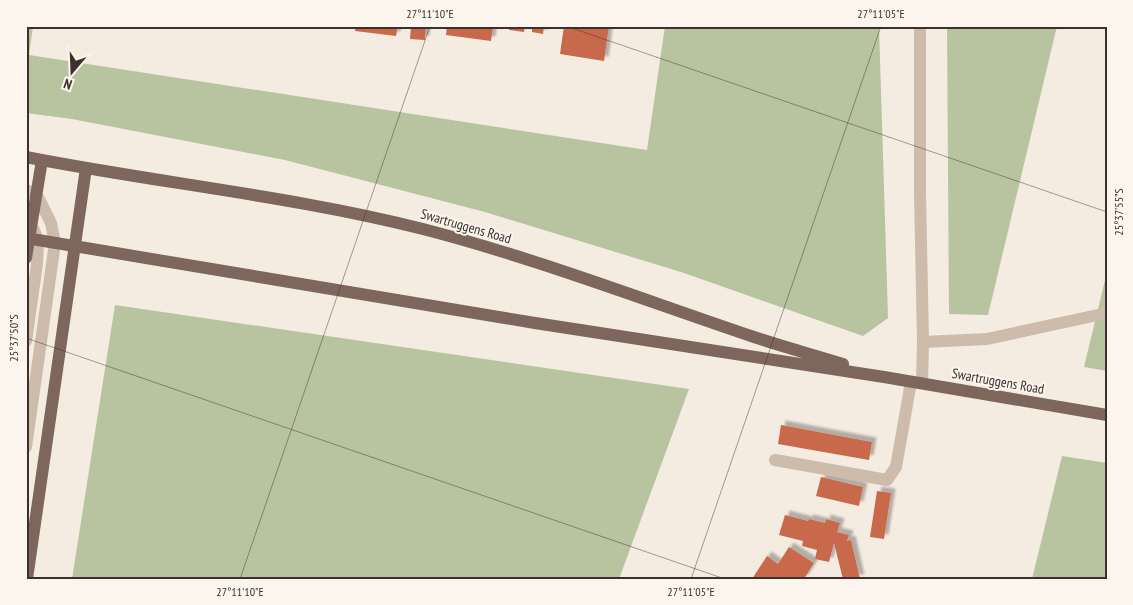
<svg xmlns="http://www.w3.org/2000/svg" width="1133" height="605" font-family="'PT Sans Narrow',sans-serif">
<defs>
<filter id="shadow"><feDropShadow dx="4.5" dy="-4.5" stdDeviation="1" flood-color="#0004"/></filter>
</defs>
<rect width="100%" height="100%" fill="#f4ebe1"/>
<path fill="#b8c4a0" d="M 26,26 L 33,26 L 29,55 L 647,150 L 665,26 L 879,26 L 888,318 L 863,336 L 684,273 L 485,212 L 285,160 L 72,119 L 26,113 Z
M 947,26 L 1057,26 L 988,315 L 949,314 Z
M 1107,272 L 1107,371 L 1084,367 Z
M 115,305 L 689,389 L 619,579 L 72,579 Z
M 1062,456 L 1107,463 L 1107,579 L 1032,579 Z"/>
<path fill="#c8694b" filter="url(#shadow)" d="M 356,26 L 398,26 L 396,36 L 355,31 Z
M 411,26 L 426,26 L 425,40 L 410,39 Z
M 447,26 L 493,26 L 491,41 L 446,35 Z
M 509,26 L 525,26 L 524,32 L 509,30 Z
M 532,26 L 544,26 L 543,34 L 532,32 Z
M 564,26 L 609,26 L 604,61 L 560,54 Z
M 781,425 L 872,442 L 869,460 L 778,444 Z
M 821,477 L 863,487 L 859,506 L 816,496 Z
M 877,491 L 891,493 L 884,539 L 870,537 Z
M 785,515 L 808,521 L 809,519 L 825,523 L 826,519 L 840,523 L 837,532 L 849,535 L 847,541 L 851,540 L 860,579 L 843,579 L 834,543 L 829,562 L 815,559 L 817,550 L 802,546 L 803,541 L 779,535 Z
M 789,547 L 814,563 L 804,579 L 752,579 L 767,556 L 778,564 Z"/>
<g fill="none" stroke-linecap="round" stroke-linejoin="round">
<path stroke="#cdbbac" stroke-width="12" d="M 920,26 L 920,193 L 923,342 L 922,383
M 26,190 L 37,195 L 51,223 L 55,243 L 26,447
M 26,341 L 37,264 L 38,241 L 34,230
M 923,342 L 987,339 L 1107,313
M 775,460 L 887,480 L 896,467 L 911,382"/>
<path stroke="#7d675c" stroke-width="12" d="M 26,157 C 158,183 293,196 423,229 C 535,258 644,300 754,337 C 784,347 814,355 843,364
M 26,238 L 535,323 L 884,377 L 1107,415
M 26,258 L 42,160
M 27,579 L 86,168"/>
</g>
<path fill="none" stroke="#3b302b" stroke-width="1" stroke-opacity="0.45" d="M 566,26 L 1107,212M 26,338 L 725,579M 240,579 L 430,26M 691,579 L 881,26"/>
<g text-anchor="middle" stroke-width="4" stroke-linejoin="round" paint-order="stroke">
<g font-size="14" fill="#3b302b" stroke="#fbf5ee">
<text transform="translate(466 226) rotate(16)" y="5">Swartruggens Road</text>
<text transform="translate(998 381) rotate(10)" y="5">Swartruggens Road</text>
</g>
</g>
<rect width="1133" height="605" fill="none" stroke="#fbf5ee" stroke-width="55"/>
<g transform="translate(72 72) rotate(199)" stroke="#fbf5ee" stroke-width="4" paint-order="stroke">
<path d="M0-4L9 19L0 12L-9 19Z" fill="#3b302b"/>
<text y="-8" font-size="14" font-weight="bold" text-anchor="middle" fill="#3b302b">N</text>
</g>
<rect x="28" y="28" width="1078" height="550" fill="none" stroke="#3b302b" stroke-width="2"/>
<g font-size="12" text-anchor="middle" fill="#3b302b">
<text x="430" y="18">27°11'10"E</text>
<text x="881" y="18">27°11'05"E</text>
<text transform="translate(1119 212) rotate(-90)" y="4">25°37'55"S</text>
<text transform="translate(14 338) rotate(-90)" y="4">25°37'50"S</text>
<text x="240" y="596">27°11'10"E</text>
<text x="691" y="596">27°11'05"E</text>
</g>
</svg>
